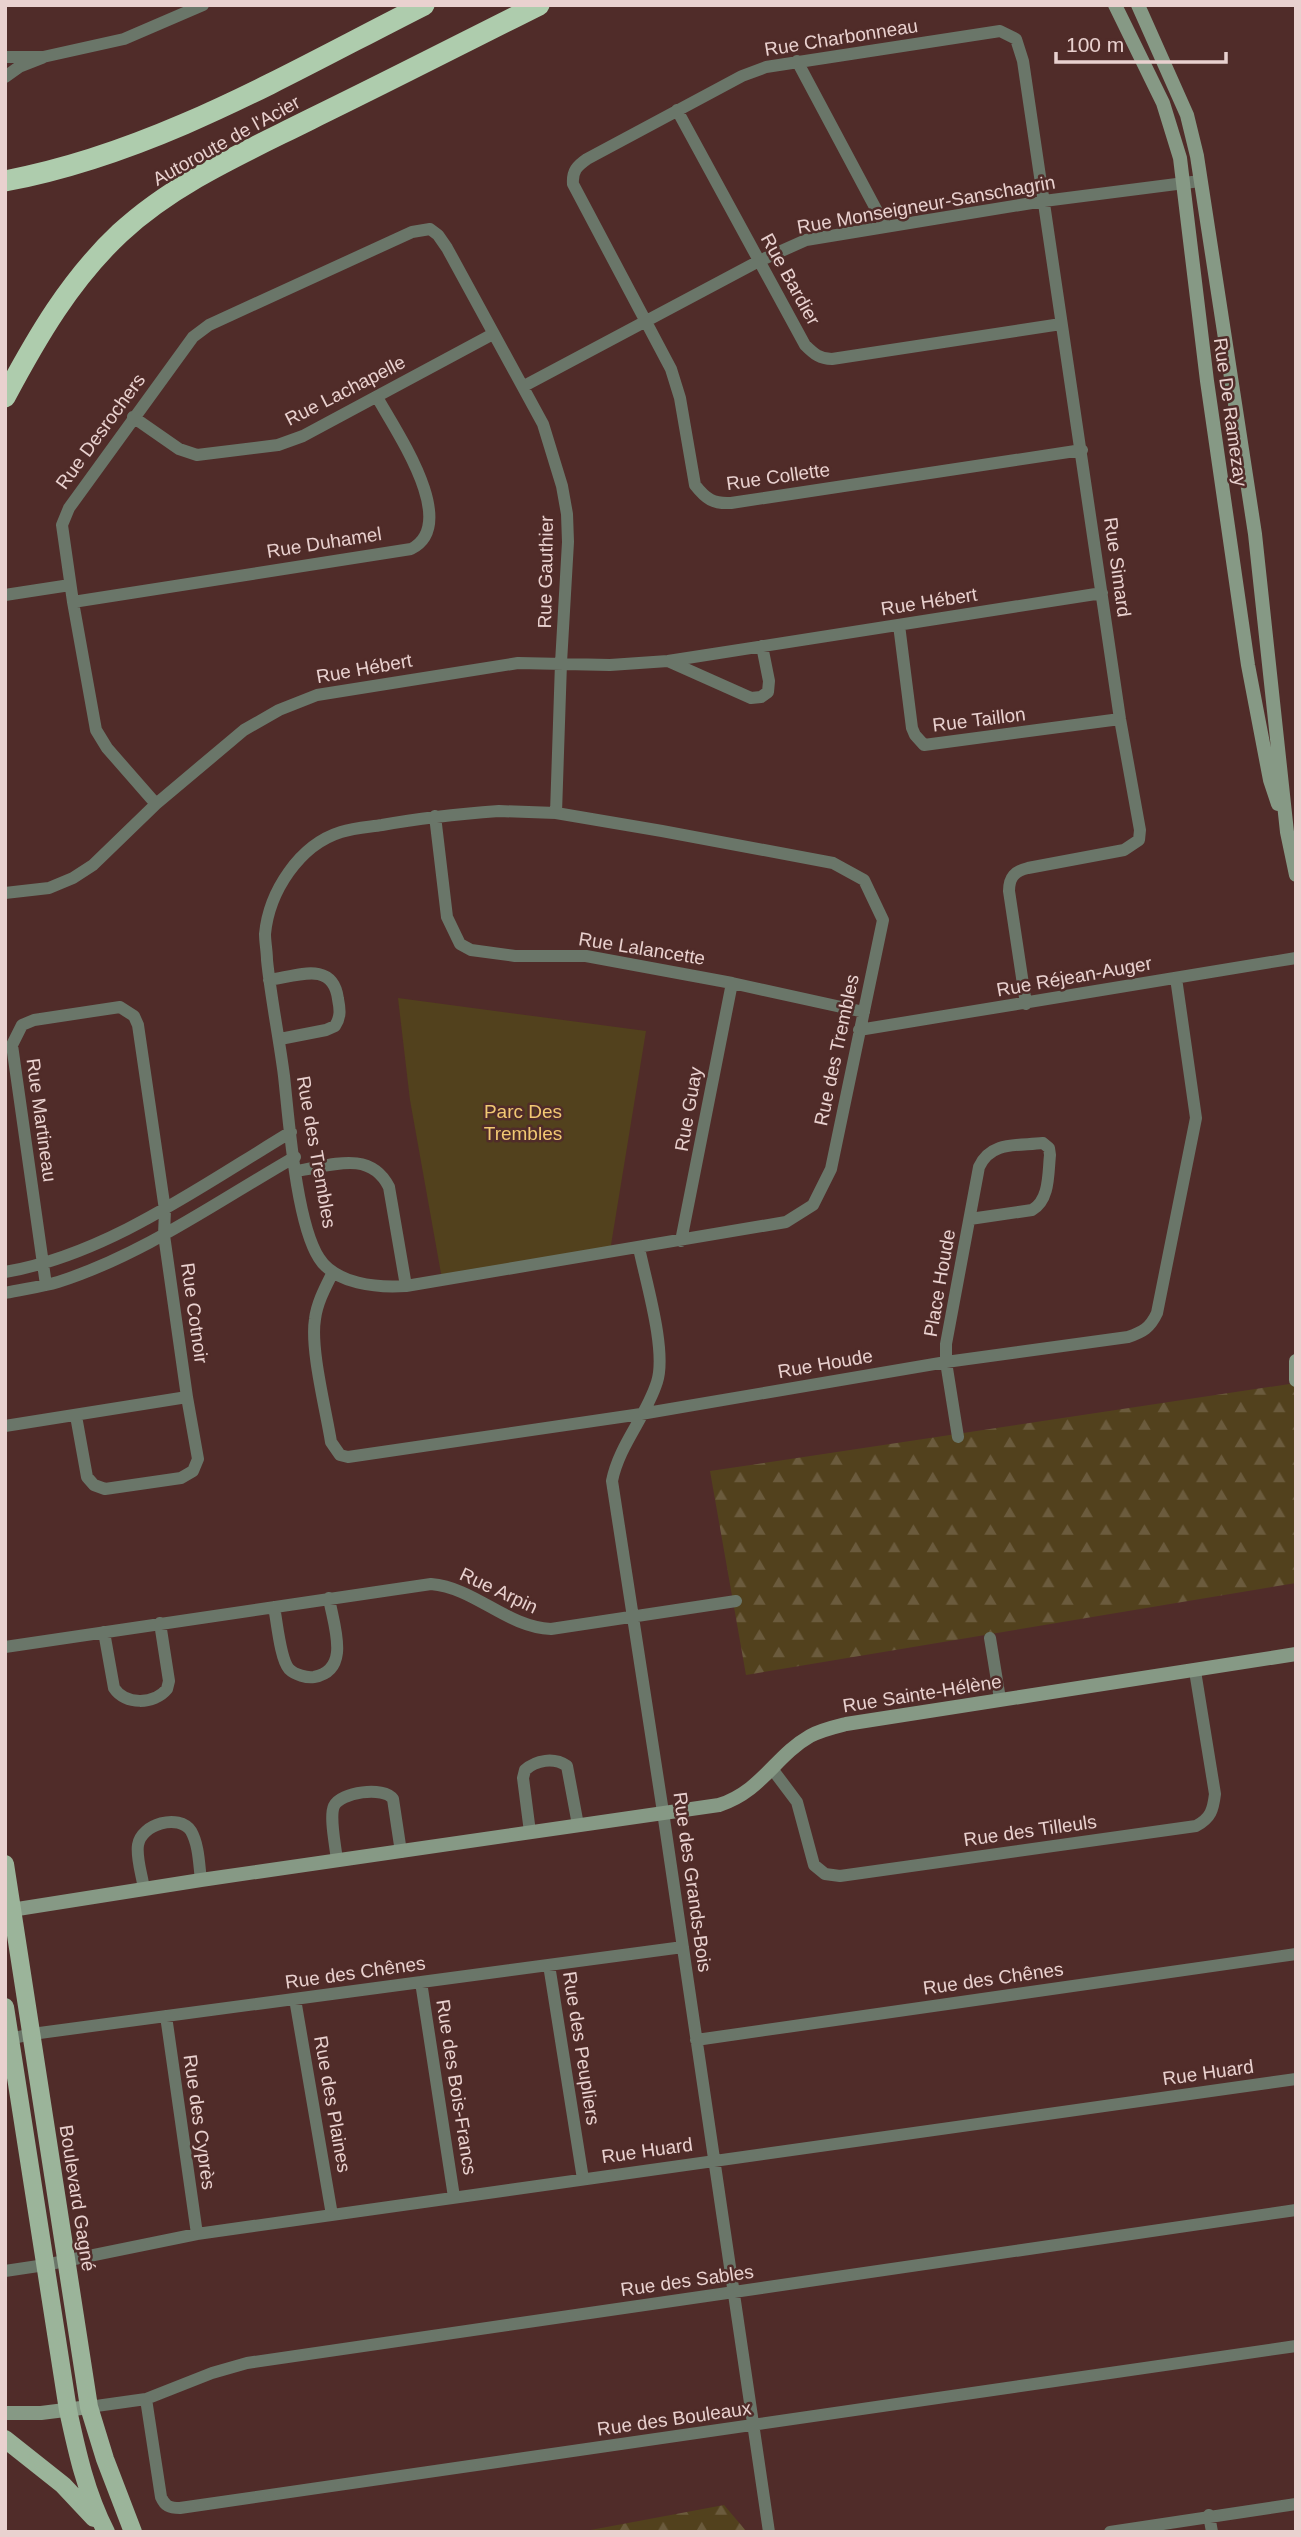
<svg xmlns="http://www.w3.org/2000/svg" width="1301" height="2537" font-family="Helvetica,sans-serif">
<defs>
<pattern id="forest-firs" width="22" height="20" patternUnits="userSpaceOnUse" patternTransform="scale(1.75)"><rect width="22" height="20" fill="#52411d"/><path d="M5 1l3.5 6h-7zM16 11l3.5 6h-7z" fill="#6b5b3d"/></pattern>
</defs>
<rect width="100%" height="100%" fill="#502c29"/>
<path fill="url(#forest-firs)" d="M 1296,1383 L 1296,1583 L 746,1675 L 710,1471 Z
M 724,2505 L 747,2532 L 580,2532 Z"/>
<path fill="#52411d" d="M 398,998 L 646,1031 L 610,1251 L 442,1279 L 410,1100 Z"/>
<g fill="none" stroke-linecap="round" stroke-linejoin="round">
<path stroke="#6a7669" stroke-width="12" d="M 5,57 L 43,57 L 124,39 L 203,5
M 797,61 L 885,226
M 5,77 L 19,67 L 42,58
M 677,110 L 805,345 C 814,354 820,359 832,359 L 1061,324
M 524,386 L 759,261 L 806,240 L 1044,201 L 1200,181
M 133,417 L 179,449 L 197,455 L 278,445 L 303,436 L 493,334
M 5,595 L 70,585
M 73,602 L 411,549 C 461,524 395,430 377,397
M 899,625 L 912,728 L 915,735 L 924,745 L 1120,719
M 668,661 L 751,698 L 761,697 L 768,692 L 769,681 L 762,646
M 156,804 L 107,748 L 96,730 L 73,602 L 62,525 L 69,508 L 193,337 L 209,325 L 412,232 L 430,229 L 438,235 L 447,248 L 543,424 L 562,486 L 567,514 L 568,542 L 561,663 L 556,813
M 499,811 L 556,813 L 662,831 L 833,863 L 864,880 L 883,920 L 831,1169 L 813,1205 L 786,1222 L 406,1286 C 377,1288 335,1284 319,1258 C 296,1222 289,1121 284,1076 C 279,1037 271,999 267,960 C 267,952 265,942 265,934 C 269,892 299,845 341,832 C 354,828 369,827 382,825 C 421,818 459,814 499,811 Z
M 435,816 L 447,917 L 460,944 L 471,950 L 515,956 L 586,956 L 732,983 L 864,1012
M 5,893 L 49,888 L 73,878 L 93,865 L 156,804 L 244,730 L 279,710 L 317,695 L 518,663 L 610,665 L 668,661 L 1102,593
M 269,980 C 297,976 333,960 338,999 C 340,1009 341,1017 335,1026 L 326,1030 L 280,1039
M 1026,1004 L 1009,891 C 1009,877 1015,871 1028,868 L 1124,850 L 1139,840 L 1140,830 L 1120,719 L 1023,61 L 1016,39 L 1000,31 L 766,67 L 742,76 L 587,159 C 577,166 572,171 573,184 L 671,369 L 680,398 L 695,485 C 706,499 713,504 731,503 L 1082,450
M 859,1030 L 1296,958
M 297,1171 C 330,1166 370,1149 389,1187 L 406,1286
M 681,1241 L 732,983
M 639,1248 C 646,1282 667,1351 657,1382 C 646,1417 619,1445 612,1481 L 663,1812 L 769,2532
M 5,1272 C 107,1255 204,1184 291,1132
M 332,1274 C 325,1288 317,1303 315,1319 C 310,1349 326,1410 331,1442 L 340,1455 L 348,1457 L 641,1414 L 946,1362 L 1128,1337 C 1143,1332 1150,1328 1157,1313 L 1196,1118 L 1176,978
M 5,1293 C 23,1289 41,1287 58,1282 C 143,1255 218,1201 295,1157
M 76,1416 L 87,1477 L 94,1485 L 105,1489 L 181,1478 L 193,1471 L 198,1459 L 187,1397
M 5,1426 L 187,1397 L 164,1235 L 165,1210 L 138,1025 L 134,1016 L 120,1007 L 34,1020 L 22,1025 L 12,1045 L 46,1285
M 958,1437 L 946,1362 L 946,1344 L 979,1167 C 991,1141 1017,1146 1043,1143 L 1049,1148 L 1050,1155 C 1048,1173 1050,1200 1032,1210 L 970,1219
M 274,1607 C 277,1621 280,1659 289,1669 C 295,1675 307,1678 314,1677 C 352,1670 333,1624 329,1598
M 104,1632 L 114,1688 C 125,1705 154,1705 167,1689 L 169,1681 L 160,1623
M 990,1638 L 1000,1699
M 5,1647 L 431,1584 C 476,1588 506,1627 551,1629 L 736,1601
M 773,1770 L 797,1802 L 814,1865 L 825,1874 L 840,1876 L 1196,1826 C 1211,1818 1213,1810 1215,1794 L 1195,1671
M 530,1832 L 523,1778 L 525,1770 C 536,1760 554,1757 567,1766 L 578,1825
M 337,1861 C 336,1848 329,1817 334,1806 C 340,1792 384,1786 393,1799 L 401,1852
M 144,1889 C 142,1875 136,1858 138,1845 C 141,1824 179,1813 191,1831 C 199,1845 199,1865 201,1880
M 549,1965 L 583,2179
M 421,1982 L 454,2197
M 295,1999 L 332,2215
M 166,2016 L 197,2234
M 5,2040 L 32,2034 L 683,1947
M 696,2040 L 1296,1954
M 5,2271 L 45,2265 L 197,2234 L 1296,2079
M 146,2399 L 161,2497 C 165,2506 169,2508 180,2508 L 1296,2346
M 89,2407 L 146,2399 L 212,2373 L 247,2363 L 1296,2210
M 1209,2515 L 1212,2532
M 1110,2532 L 1296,2504"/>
<path stroke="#869985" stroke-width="14" d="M 1115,5 L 1163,103 L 1180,158 L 1207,381 L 1248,665 L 1270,780 L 1278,804
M 1138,5 L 1187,115 L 1197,156 L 1255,534 L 1287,832 L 1296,875
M 1296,1361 L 1296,1380
M 5,1911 L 201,1880 L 719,1805 C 762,1791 775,1756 810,1736 C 821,1730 834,1727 846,1724 L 1296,1654
M 5,2413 L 41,2413 L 89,2407"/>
<path stroke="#9bb49a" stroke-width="18" d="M 5,1864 L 89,2407 L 105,2459 L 133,2532
M 5,2007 L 68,2410 C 77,2452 86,2493 106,2532
M 5,2439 L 63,2485 L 94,2518"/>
<path stroke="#aeccad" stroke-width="21" d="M 5,181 C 155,153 289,73 424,5
M 5,397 C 37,337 70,280 120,233 C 175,182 245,152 311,119 C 387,82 463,43 539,5"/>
</g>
<g text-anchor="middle" stroke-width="5" stroke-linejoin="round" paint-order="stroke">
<g font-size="19" fill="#e9d1cf" stroke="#502c29">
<text transform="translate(841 37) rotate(-9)" y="7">Rue Charbonneau</text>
<text transform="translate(226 140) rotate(-29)" y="7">Autoroute de l'Acier</text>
<text transform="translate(926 204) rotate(-10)" y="7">Rue Monseigneur-Sanschagrin</text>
<text transform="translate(791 279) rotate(61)" y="7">Rue Bardier</text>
<text transform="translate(345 390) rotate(-27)" y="7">Rue Lachapelle</text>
<text transform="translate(1231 412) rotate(82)" y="7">Rue De Ramezay</text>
<text transform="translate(100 431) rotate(-54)" y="7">Rue Desrochers</text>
<text transform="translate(778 476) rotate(-8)" y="7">Rue Collette</text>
<text transform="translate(324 542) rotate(-9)" y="7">Rue Duhamel</text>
<text transform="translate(1118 567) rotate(82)" y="7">Rue Simard</text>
<text transform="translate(545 572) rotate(-89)" y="7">Rue Gauthier</text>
<text transform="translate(929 601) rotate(-9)" y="7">Rue Hébert</text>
<text transform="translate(364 668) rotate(-10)" y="7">Rue Hébert</text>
<text transform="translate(979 719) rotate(-7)" y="7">Rue Taillon</text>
<text transform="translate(642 948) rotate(9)" y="7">Rue Lalancette</text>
<text transform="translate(1074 976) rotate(-10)" y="7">Rue Réjean-Auger</text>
<text transform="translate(836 1050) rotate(-78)" y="7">Rue des Trembles</text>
<text transform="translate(688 1109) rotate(-80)" y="7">Rue Guay</text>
<text transform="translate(42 1120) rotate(82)" y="7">Rue Martineau</text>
<text transform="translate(317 1152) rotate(80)" y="7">Rue des Trembles</text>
<text transform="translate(939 1283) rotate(-80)" y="7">Place Houde</text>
<text transform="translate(195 1313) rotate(82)" y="7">Rue Cotnoir</text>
<text transform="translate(825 1363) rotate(-10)" y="7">Rue Houde</text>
<text transform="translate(499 1590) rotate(25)" y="7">Rue Arpin</text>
<text transform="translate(922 1693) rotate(-9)" y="7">Rue Sainte-Hélène</text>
<text transform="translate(1030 1830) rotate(-8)" y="7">Rue des Tilleuls</text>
<text transform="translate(693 1882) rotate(82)" y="7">Rue des Grands-Bois</text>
<text transform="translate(355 1972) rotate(-8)" y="7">Rue des Chênes</text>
<text transform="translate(993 1978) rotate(-8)" y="7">Rue des Chênes</text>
<text transform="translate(582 2048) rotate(81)" y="7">Rue des Peupliers</text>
<text transform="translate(1208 2072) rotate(-8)" y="7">Rue Huard</text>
<text transform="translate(457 2087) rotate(81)" y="7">Rue des Bois-Francs</text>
<text transform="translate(333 2104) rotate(80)" y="7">Rue des Plaines</text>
<text transform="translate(200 2122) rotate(82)" y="7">Rue des Cyprès</text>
<text transform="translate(647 2150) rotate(-8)" y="7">Rue Huard</text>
<text transform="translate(78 2198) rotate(81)" y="7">Boulevard Gagné</text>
<text transform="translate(687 2280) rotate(-8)" y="7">Rue des Sables</text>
<text transform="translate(674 2418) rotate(-8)" y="7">Rue des Bouleaux</text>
</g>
<g font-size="19" fill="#f1c873" stroke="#502c29">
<text x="523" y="1118">Parc Des<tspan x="523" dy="22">Trembles</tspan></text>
</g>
</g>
<rect width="1301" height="2537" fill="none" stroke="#e9d1cf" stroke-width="14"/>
<path d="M1056 52v10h170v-10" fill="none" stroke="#e9d1cf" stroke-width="3.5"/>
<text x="1066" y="52" font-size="21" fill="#e9d1cf" stroke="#502c29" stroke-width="5" paint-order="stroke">100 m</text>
</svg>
